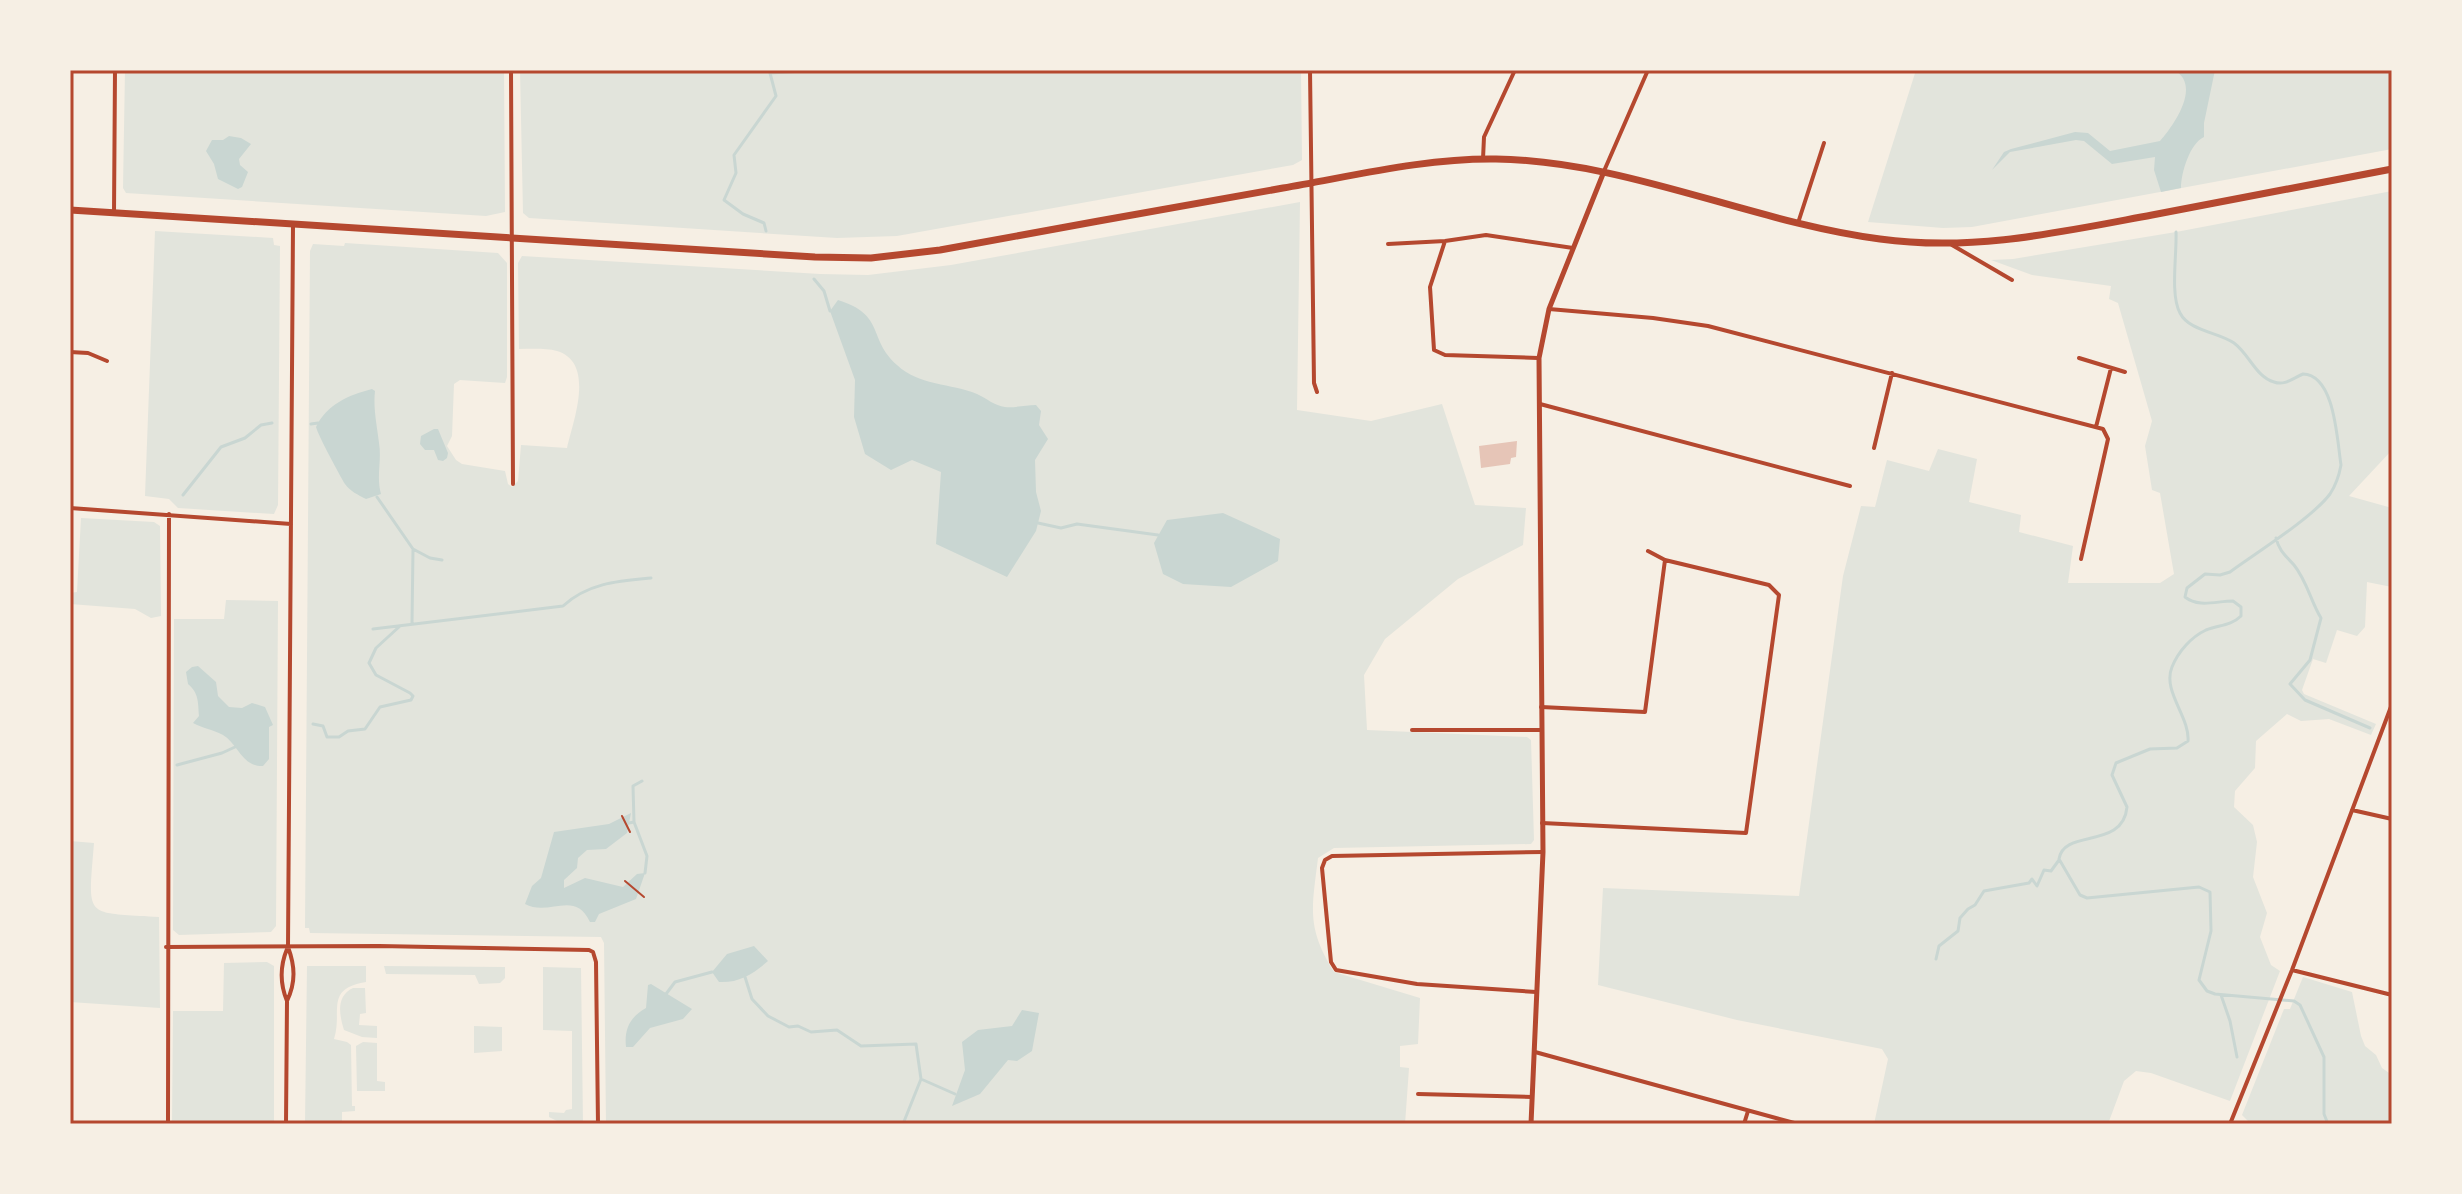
<svg xmlns="http://www.w3.org/2000/svg" width="2462" height="1194" font-family="Poppins,sans-serif">
<rect width="100%" height="100%" fill="#f6efe4"/>
<path fill="#e2e4dc" d="M 125,70 L 504,70 L 505,212 L 486,216 L 126,193 L 123,188 Z
M 520,70 L 1301,70 L 1302,160 L 1293,165 L 897,236 L 837,238 L 529,218 L 523,213 Z
M 1916,70 L 2392,70 L 2392,149 L 1972,227 L 1943,228 L 1868,222 Z
M 2392,191 L 2392,450 L 2349,496 L 2392,508 L 2392,587 L 2367,582 L 2365,627 L 2357,636 L 2337,630 L 2326,663 L 2313,659 L 2302,690 L 2304,694 L 2376,724 L 2371,735 L 2329,719 L 2301,721 L 2287,714 L 2256,741 L 2255,768 L 2235,791 L 2234,807 L 2253,825 L 2257,842 L 2253,877 L 2267,913 L 2260,937 L 2271,965 L 2280,971 L 2230,1101 L 2151,1073 L 2136,1071 L 2124,1081 L 2108,1124 L 1874,1124 L 1888,1059 L 1882,1049 L 1737,1020 L 1598,985 L 1603,888 L 1799,896 L 1843,576 L 1861,506 L 1875,507 L 1887,460 L 1929,471 L 1938,449 L 1977,459 L 1969,502 L 2021,515 L 2019,532 L 2073,546 L 2068,583 L 2160,583 L 2174,574 L 2160,493 L 2152,490 L 2145,446 L 2152,421 L 2118,303 L 2109,299 L 2111,286 L 2032,275 L 1991,260 L 2013,259 L 2176,232 Z
M 1300,202 L 1297,410 L 1371,421 L 1442,404 L 1475,505 L 1526,508 L 1523,545 L 1458,579 L 1385,639 L 1364,675 L 1367,730 L 1527,737 L 1531,740 L 1534,840 L 1531,844 L 1334,848 L 1318,858 C 1312,908 1306,927 1334,972 L 1420,998 L 1418,1044 L 1400,1046 L 1400,1067 L 1409,1068 L 1405,1124 L 606,1124 L 604,943 L 601,937 L 310,933 L 309,928 L 305,928 L 310,251 L 313,244 L 344,246 L 345,243 L 498,253 L 507,263 L 507,377 L 505,383 L 460,380 L 454,384 L 452,436 L 447,446 L 456,460 L 462,464 L 505,471 L 508,484 L 512,487 L 518,481 L 521,445 L 567,448 C 573,421 596,363 557,351 C 546,348 531,349 519,349 L 518,263 L 522,256 L 820,274 L 868,275 L 951,265 Z
M 155,231 L 273,238 L 274,245 L 280,246 L 278,505 L 274,514 L 178,508 L 169,499 L 145,496 Z
M 81,518 L 154,522 L 160,526 L 161,616 L 151,618 L 135,609 L 70,604 L 70,593 L 77,592 Z
M 226,600 L 278,601 L 276,926 L 271,932 L 179,935 L 173,930 L 174,619 L 224,619 Z
M 70,841 L 94,843 C 88,920 83,912 159,917 L 160,1008 L 70,1002 Z
M 267,962 L 274,966 L 274,1124 L 172,1124 L 173,1011 L 223,1011 L 224,963 Z
M 307,966 L 366,966 L 366,982 C 324,989 343,1011 334,1039 L 347,1042 L 351,1045 L 352,1106 L 355,1106 L 355,1111 L 342,1112 L 342,1124 L 305,1124 Z
M 384,966 L 505,967 L 505,978 L 500,983 L 479,984 L 475,975 L 386,974 Z
M 543,967 L 581,968 L 583,1124 L 563,1124 L 549,1117 L 549,1112 L 564,1113 L 566,1110 L 572,1109 L 572,1031 L 543,1030 Z
M 2303,977 L 2352,992 L 2361,1036 L 2365,1046 L 2376,1055 L 2382,1068 L 2392,1075 L 2392,1124 L 2251,1124 L 2242,1115 L 2284,1009 L 2290,1009 Z
M 353,988 L 365,988 L 366,1013 L 360,1014 L 359,1025 L 377,1026 L 377,1038 L 362,1037 L 344,1030 C 339,1014 336,996 353,988 Z
M 474,1026 L 502,1027 L 502,1051 L 474,1053 Z
M 363,1042 L 377,1043 L 377,1081 L 385,1082 L 385,1091 L 357,1091 L 356,1046 Z"/>
<path fill="#c9d6d2" d="M 2174,70 L 2215,70 L 2204,123 L 2204,137 C 2190,143 2181,173 2181,188 L 2161,192 L 2154,170 L 2155,157 L 2112,164 L 2084,141 L 2076,140 L 2010,152 L 1992,170 L 2004,152 L 2011,149 L 2075,132 L 2088,133 L 2110,151 L 2160,141 C 2174,125 2202,85 2174,70 Z
M 229,136 L 241,138 L 251,144 L 239,159 L 240,165 L 248,172 L 242,187 L 238,189 L 218,179 L 214,164 L 206,151 L 212,140 L 223,140 Z
M 838,300 C 886,315 867,338 897,365 C 919,386 951,383 977,394 C 986,398 995,406 1005,407 C 1015,408 1026,405 1036,405 L 1041,411 L 1039,425 L 1048,439 L 1035,460 L 1036,492 L 1041,511 L 1036,531 L 1007,577 L 936,544 L 941,472 L 912,460 L 891,470 L 865,454 L 854,417 L 855,380 L 830,311 Z
M 372,389 L 375,391 C 373,409 377,425 379,443 C 382,461 376,476 381,494 L 366,499 C 358,495 350,491 345,484 C 340,476 318,435 316,427 C 327,404 349,395 372,389 Z
M 434,429 L 438,429 L 448,453 L 447,458 L 443,461 L 438,460 L 434,450 L 425,450 L 420,444 L 421,436 Z
M 1223,513 L 1280,539 L 1278,561 L 1231,587 L 1183,584 L 1163,574 L 1154,543 L 1167,520 Z
M 198,666 L 216,682 L 218,696 L 229,707 L 242,708 L 252,703 L 265,707 L 273,725 L 269,727 L 269,759 L 263,766 C 242,767 238,744 223,735 C 214,730 202,728 193,723 L 199,716 C 198,703 199,693 188,684 L 186,672 L 192,667 Z
M 631,813 L 627,833 L 606,849 L 587,850 L 578,858 L 577,868 L 564,880 L 564,888 L 585,878 L 623,887 L 637,874 L 645,873 L 636,899 L 599,914 L 595,922 L 590,922 C 575,889 549,917 525,904 L 532,886 L 541,878 L 554,832 L 609,824 Z
M 754,946 L 768,961 C 753,974 739,983 719,982 L 712,972 L 727,954 Z
M 651,984 L 692,1009 L 683,1019 L 650,1028 L 633,1047 L 626,1047 C 624,1029 630,1017 646,1008 L 648,985 Z
M 1022,1010 L 1039,1013 L 1032,1051 L 1017,1061 L 1008,1060 L 980,1094 L 952,1106 L 965,1070 L 962,1042 L 978,1030 L 1012,1026 Z"/>
<g fill="none" stroke-linecap="round" stroke-linejoin="round">
<path stroke="#c9d6d2" stroke-width="3" d="M 766,231 L 764,223 L 743,214 L 724,200 L 736,173 L 734,155 L 776,96 L 770,73 L 819,70
M 2176,232 C 2177,254 2170,295 2180,313 C 2189,331 2218,332 2234,343 C 2249,354 2256,377 2274,382 C 2285,386 2293,378 2303,374 C 2335,375 2337,440 2341,465 C 2339,476 2336,485 2330,494 C 2312,518 2256,553 2230,572 L 2220,575 L 2205,574 L 2187,588 L 2185,597 C 2199,608 2216,601 2233,601 L 2241,607 L 2241,616 C 2231,626 2218,625 2206,630 C 2191,637 2178,652 2172,667 C 2162,691 2190,717 2188,741 L 2177,748 L 2150,749 L 2116,763 L 2112,775 L 2127,807 C 2123,850 2064,828 2059,859 L 2080,895 L 2087,898 L 2199,887 L 2210,892 L 2211,931 L 2199,980 L 2207,991 L 2215,994 L 2294,1001 L 2300,1005 L 2324,1057 L 2324,1114 L 2328,1124
M 814,279 L 824,291 L 830,311
M 311,424 L 318,423
M 183,495 L 221,447 L 245,438 L 261,425 L 272,423
M 377,497 L 413,549 L 430,558 L 442,560
M 1038,523 L 1061,528 L 1077,524 L 1158,535
M 2276,538 C 2279,551 2286,556 2294,565 C 2307,581 2311,602 2321,618 L 2310,660 L 2290,684 L 2305,700 L 2370,728
M 412,623 L 413,549
M 373,629 L 563,606 C 588,583 618,581 651,578
M 313,724 L 323,726 L 327,737 L 339,737 L 348,731 L 365,729 L 380,707 L 411,700 L 413,696 L 410,693 L 376,675 L 369,663 L 376,648 L 400,626
M 177,765 L 222,753 L 235,747
M 634,822 L 633,786 L 642,781
M 629,823 L 634,822 L 647,856 L 645,873
M 1936,959 L 1939,946 L 1958,931 L 1960,918 L 1968,909 L 1975,905 L 1984,891 L 2029,883 L 2032,879 L 2037,886 L 2044,870 L 2051,871 L 2059,860
M 745,977 L 752,999 L 768,1016 L 789,1027 L 798,1026 L 811,1032 L 837,1030 L 861,1046 L 916,1044 L 921,1079 L 955,1094
M 666,994 L 675,982 L 712,972
M 2221,995 L 2230,1021 L 2237,1057
M 903,1124 L 921,1079"/>
</g>
<path fill="#e6c5b7" d="M 1517,441 L 1516,457 L 1511,458 L 1510,464 L 1481,468 L 1479,446 Z"/>
<g fill="none" stroke-linecap="round" stroke-linejoin="round">
<path stroke="#b5482f" stroke-width="2" d="M 622,816 L 630,832
M 625,881 L 644,897"/>
<path stroke="#b5482f" stroke-width="4" d="M 511,70 L 513,484
M 1310,70 L 1314,383 L 1317,392
M 1483,159 L 1484,137 L 1515,70
M 1604,171 L 1648,70
M 114,213 L 115,70
M 1798,223 L 1824,143
M 1445,241 L 1430,287 L 1434,350 L 1445,355 L 1538,358
M 1388,244 L 1445,241 L 1486,235 L 1573,248
M 1952,245 L 2012,280
M 1549,309 L 1653,318 L 1708,326 L 2103,429 L 2108,439 L 2081,559
M 70,352 L 88,353 L 107,361
M 2079,358 L 2125,372
M 1540,404 L 1850,486
M 2096,427 L 2111,368
M 1874,448 L 1892,373
M 70,508 L 291,524
M 70,613 L 70,735
M 1541,707 L 1645,712 L 1665,560
M 1412,730 L 1541,730
M 2352,810 L 2392,819
M 1542,823 L 1746,833 L 1779,595 L 1769,585 L 1665,560 L 1648,551
M 166,947 L 379,946 L 589,950 L 593,952 L 596,962 L 598,1124
M 2292,970 L 2392,995
M 1536,992 L 1417,984 L 1336,970 L 1331,962 L 1322,868 L 1325,860 L 1332,856 L 1543,852
M 287,1001 C 296,982 295,966 288,947 L 293,226
M 1535,1052 L 1798,1124
M 1418,1094 L 1532,1097
M 168,1124 L 169,514
M 286,1124 L 287,1001 C 280,984 280,966 287,949
M 1744,1124 L 1748,1111
M 2230,1124 L 2292,970 L 2392,704"/>
<path stroke="#b5482f" stroke-width="5" d="M 1531,1124 L 1543,852 L 1539,358 L 1549,309 L 1603,174"/>
<path stroke="#b5482f" stroke-width="7" d="M 70,210 L 815,257 L 871,258 L 940,250 C 1054,229 1169,208 1283,188 C 1353,176 1425,158 1496,159 C 1627,161 1751,222 1880,239 C 1973,252 2061,232 2152,215 C 2232,200 2312,185 2392,169"/>
</g>
<rect width="2462" height="1194" fill="none" stroke="#f6efe4" stroke-width="144"/>
<rect x="72" y="72" width="2318" height="1050" fill="none" stroke="#b5482f" stroke-width="3"/>
</svg>
